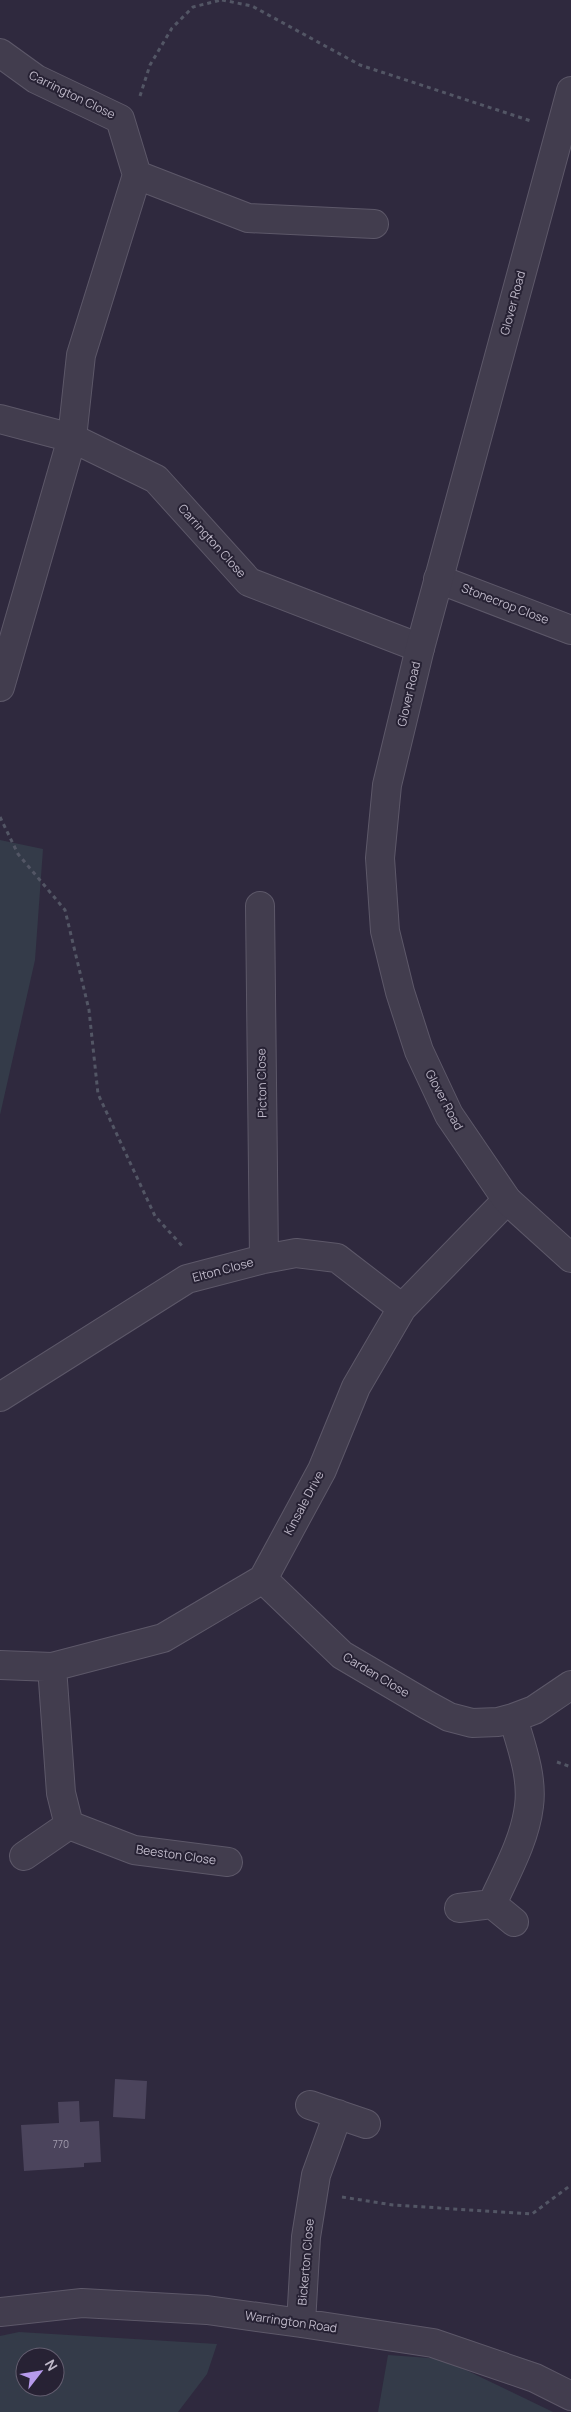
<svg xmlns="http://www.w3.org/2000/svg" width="571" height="2412" font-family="Manrope,sans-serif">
<rect width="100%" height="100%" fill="#2f293e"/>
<path fill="#343b49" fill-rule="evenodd" d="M 0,840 L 43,849 L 35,960 L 0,1115 Z
M 19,2332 L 217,2344 L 207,2374 L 178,2412 L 0,2412 L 0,2336 ZM 25,2357 L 55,2357 L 55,2387 L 25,2387 Z
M 388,2355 L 443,2359 L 553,2412 L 378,2412 Z"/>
<path fill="#4b445c" d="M 115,2079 L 147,2081 L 145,2119 L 113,2117 Z
M 79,2101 L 80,2122 L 99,2121 L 101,2162 L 84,2163 L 84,2167 L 24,2171 L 21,2125 L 59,2123 L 58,2102 Z"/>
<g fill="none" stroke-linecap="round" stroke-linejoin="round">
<g stroke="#5d5869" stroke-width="30">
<path id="minor" d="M 0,53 L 36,79 L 120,119 L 137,175 L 81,355 L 72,438 L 0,687
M 137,175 L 248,218 L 374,224
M 0,419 L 72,438 L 156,479 L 249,582 L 420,648
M 438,579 L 571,630
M 260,906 L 264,1259
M 0,1397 L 187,1279 L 264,1259 L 296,1253 L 337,1258 L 402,1308
M 263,1579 L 342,1655 L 427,1705 L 449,1717 L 472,1723 L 498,1722 L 513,1718
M 0,1665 L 52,1667 L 163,1638 L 263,1579 L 322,1470 L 356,1387 L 402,1308 L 507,1200
M 52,1667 L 61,1793 L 69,1825
M 24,1856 L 69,1825 L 134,1850 L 228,1862
M 492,1904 C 506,1873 525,1840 529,1806 C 533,1777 521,1745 513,1718 L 534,1710 L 571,1685
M 459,1908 L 492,1904 L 514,1922
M 310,2105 L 366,2124
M 0,2312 L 82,2303 L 207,2310 L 301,2323 L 433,2343 L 535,2378 L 571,2396
M 301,2323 L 306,2237 L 316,2175 L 338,2114"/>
</g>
<g stroke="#5d5869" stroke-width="30">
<path id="tertiary" d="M 571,91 L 420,648 L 387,785 L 380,858 L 385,931 L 400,992 L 419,1051 L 449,1115 L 507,1200 L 571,1258"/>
</g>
<path stroke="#535665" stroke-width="3" stroke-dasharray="4 4" stroke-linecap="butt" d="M 222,0 L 252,6 L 360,65 L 531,121
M 140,96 L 150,65 L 172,28 L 193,7 L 221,0
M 0,817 L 18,854 L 65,910 L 89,1010 L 98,1094 L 155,1216 L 184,1248
M 557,1762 L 571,1767
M 342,2197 L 393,2205 L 532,2214 L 571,2185"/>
<use href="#minor" stroke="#423d4e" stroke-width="28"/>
<use href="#tertiary" stroke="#423d4e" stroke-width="28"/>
</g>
<g text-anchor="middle" stroke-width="4" stroke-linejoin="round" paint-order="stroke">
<g font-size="10" fill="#a29cae">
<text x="61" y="2148">770</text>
</g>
<g font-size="12" fill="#bfb9c9" stroke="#272234">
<text transform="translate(72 95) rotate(26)" y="4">Carrington Close</text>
<text transform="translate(513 303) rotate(-75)" y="4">Glover Road</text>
<text transform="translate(212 541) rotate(48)" y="4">Carrington Close</text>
<text transform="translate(505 604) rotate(21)" y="4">Stonecrop Close</text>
<text transform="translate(409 694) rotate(-77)" y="4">Glover Road</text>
<text transform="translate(262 1083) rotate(-91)" y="4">Picton Close</text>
<text transform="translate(444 1100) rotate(62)" y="4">Glover Road</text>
<text transform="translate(223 1270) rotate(-15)" y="4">Elton Close</text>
<text transform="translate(304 1503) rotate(-62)" y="4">Kinsale Drive</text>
<text transform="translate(376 1675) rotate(31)" y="4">Carden Close</text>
<text transform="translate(176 1855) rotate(8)" y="4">Beeston Close</text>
<text transform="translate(306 2262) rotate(-85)" y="4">Bickerton Close</text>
<text transform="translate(291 2322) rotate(8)" y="4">Warrington Road</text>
</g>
</g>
<g transform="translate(40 2372) rotate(59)"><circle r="24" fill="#272234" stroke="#645e70"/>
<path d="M0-4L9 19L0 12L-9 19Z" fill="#b79bec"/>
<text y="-8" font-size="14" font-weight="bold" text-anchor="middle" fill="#bfb9c9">N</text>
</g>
</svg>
